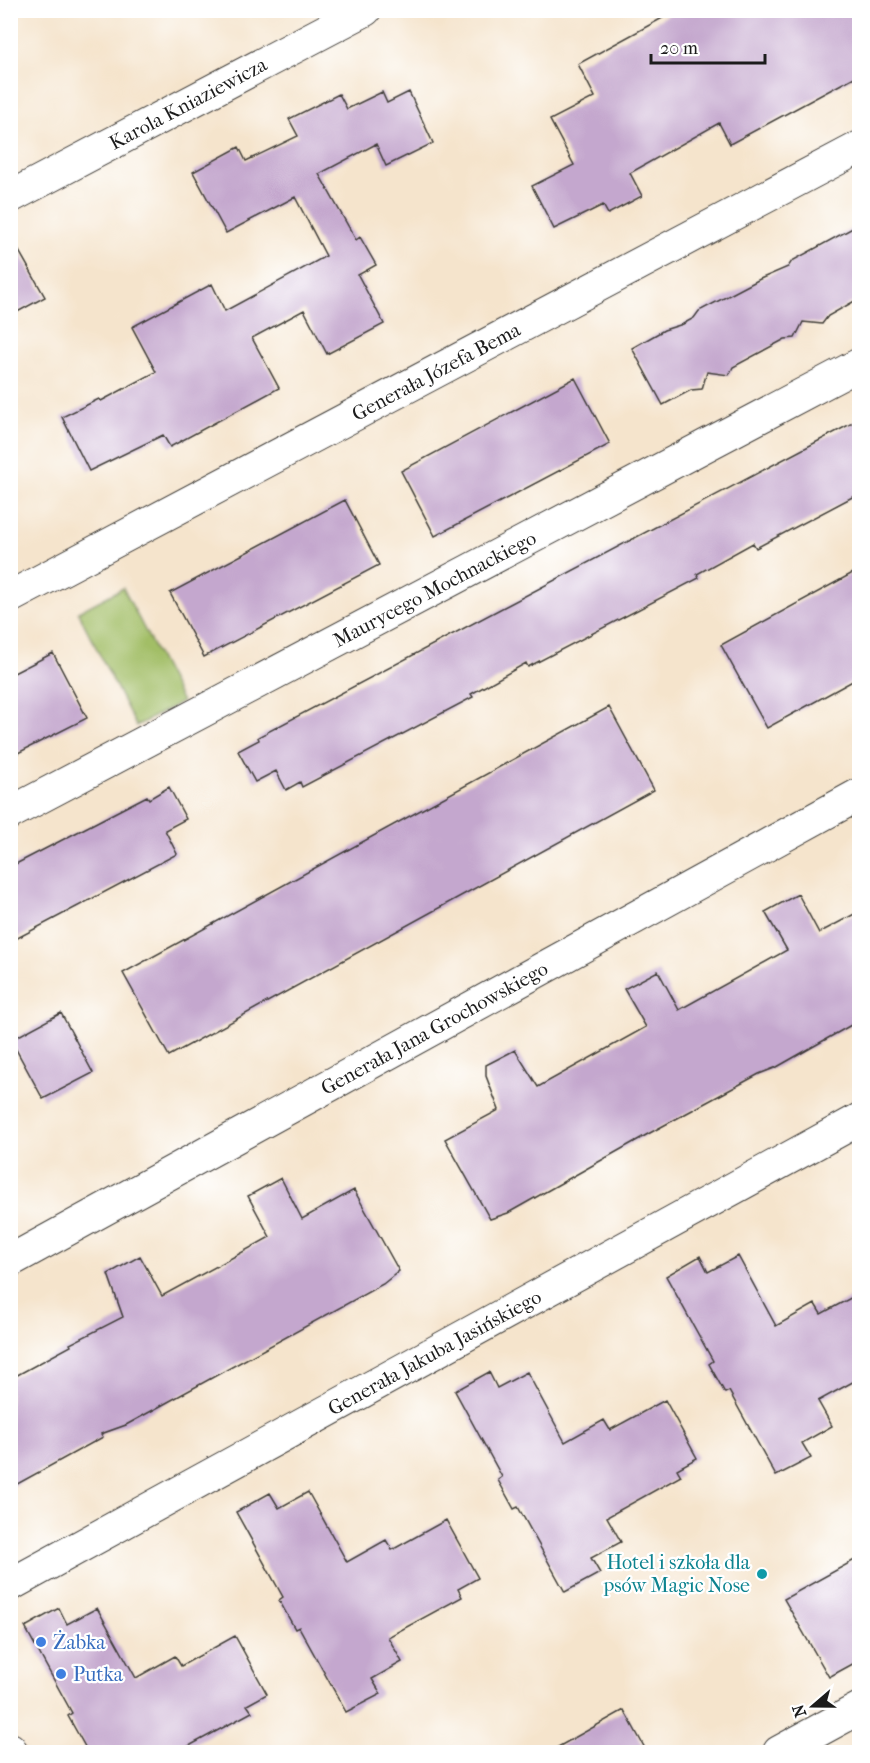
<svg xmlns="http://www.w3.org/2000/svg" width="870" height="1763" font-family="'IM FELL French Canon',serif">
<rect width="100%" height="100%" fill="#fff"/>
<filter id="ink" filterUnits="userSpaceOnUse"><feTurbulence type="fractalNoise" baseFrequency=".0167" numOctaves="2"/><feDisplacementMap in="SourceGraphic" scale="12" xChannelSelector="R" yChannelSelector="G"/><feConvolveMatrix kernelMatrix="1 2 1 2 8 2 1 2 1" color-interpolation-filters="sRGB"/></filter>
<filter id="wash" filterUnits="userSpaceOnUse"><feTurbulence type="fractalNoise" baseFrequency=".008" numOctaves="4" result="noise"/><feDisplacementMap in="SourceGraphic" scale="24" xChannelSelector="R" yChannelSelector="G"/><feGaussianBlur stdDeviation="1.35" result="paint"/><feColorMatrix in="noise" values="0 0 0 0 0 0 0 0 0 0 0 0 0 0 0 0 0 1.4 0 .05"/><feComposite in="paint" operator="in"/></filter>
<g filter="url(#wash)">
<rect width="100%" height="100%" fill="#f5e4cc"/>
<path fill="#a2be66" stroke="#5f6d41" stroke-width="1.5" d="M 123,588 L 182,702 L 136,726 L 78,612 Z"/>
<g id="blocks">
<path fill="#c4a7ce" d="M 677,10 L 854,10 L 860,21 L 860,74 L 730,144 L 719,123 L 630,173 L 642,196 L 608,214 L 603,205 L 554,229 L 532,186 L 574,165 L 550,120 L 595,97 L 578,64 Z
M 382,92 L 387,103 L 409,92 L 433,143 L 386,166 L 376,144 L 319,174 L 356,240 L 360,237 L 376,265 L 358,275 L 384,324 L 327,354 L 304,310 L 252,338 L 279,388 L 170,447 L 163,435 L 89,471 L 62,417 L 99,399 L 101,401 L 156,372 L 132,327 L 212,284 L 225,311 L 326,256 L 295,197 L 226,233 L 193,172 L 239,147 L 246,161 L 298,136 L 289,119 L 339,94 L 347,109 Z
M 860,224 L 860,298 L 828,316 L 822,324 L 803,322 L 795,338 L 785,339 L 733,367 L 729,375 L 707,372 L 702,389 L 691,390 L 663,405 L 632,348 L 664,330 L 683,324 L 694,318 L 699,311 L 760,279 L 788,267 L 792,261 Z
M 10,235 L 45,297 L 10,316 Z
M 575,378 L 610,444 L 435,536 L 401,471 Z
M 860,419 L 860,493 L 756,548 L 753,543 L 697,574 L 699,578 L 528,667 L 526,663 L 471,694 L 473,697 L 302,787 L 300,782 L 286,790 L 276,771 L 255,782 L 238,751 L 259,740 L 258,737 Z
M 345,500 L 379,565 L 204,657 L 170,593 Z
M 860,569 L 860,677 L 767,728 L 721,645 Z
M 53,653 L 87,718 L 10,757 L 10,675 Z
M 609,707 L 654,790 L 169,1056 L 123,973 Z
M 169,787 L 186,819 L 165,830 L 177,854 L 10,942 L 10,867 L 147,796 L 149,799 Z
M 798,894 L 819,933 L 860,911 L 860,1020 L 777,1067 L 759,1074 L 648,1134 L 508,1213 L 490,1219 L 445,1139 L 499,1110 L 486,1076 L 486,1065 L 515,1050 L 538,1087 L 646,1027 L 624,989 L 658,971 L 679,1010 L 787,950 L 765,912 Z
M 61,1013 L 93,1073 L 43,1099 L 11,1040 Z
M 281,1178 L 302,1219 L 354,1190 L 399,1271 L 383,1284 L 126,1425 L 101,1434 L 103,1437 L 10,1488 L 10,1379 L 71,1346 L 70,1344 L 123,1317 L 108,1274 L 140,1256 L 162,1296 L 270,1237 L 248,1196 Z
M 700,1256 L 708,1272 L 738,1256 L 776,1326 L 815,1304 L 821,1314 L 860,1293 L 860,1378 L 818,1401 L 832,1426 L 802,1443 L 811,1458 L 776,1476 L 729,1391 L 725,1393 L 709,1364 L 713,1361 L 666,1276 Z
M 489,1372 L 497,1388 L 527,1372 L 565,1442 L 604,1420 L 610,1430 L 665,1400 L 697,1458 L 677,1469 L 681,1476 L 607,1517 L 621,1542 L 591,1558 L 600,1573 L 565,1592 L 518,1507 L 514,1509 L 498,1480 L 502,1477 L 455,1391 Z
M 308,1492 L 347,1562 L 386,1540 L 392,1550 L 446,1520 L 478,1578 L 458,1589 L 462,1597 L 388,1637 L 402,1662 L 372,1679 L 381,1694 L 346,1712 L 299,1627 L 295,1629 L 279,1600 L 283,1597 L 236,1512 L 270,1493 L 279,1508 Z
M 860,1557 L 860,1660 L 829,1677 L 784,1599 Z
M 59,1608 L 67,1624 L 97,1608 L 136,1678 L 175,1656 L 181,1666 L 235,1636 L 267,1694 L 247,1705 L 252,1712 L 178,1752 L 88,1752 L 68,1716 L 72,1713 L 25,1627 Z
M 624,1710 L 647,1752 L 549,1752 Z"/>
</g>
</g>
<g filter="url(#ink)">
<use href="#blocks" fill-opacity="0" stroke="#3d3a36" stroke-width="1.5"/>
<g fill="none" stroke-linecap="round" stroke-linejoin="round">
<g stroke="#3d3a36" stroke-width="34">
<g id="minor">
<path id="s1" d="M 10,197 L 365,10"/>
<path id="s2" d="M 10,597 L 860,147"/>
<path id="s3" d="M 10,813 L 860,364"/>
<path id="s4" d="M 10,1261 L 860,794"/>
<path id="s5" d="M 10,1585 L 860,1119"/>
<path d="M 10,1749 L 12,1752"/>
<path d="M 779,1752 L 860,1708"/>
</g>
</g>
<use href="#minor" stroke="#fff" stroke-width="32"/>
</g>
</g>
<circle fill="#0f9aa8" stroke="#fff" stroke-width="2" cx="762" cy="1574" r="6"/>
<g fill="#3f7fe0" stroke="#fff" stroke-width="2">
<circle cx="41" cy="1642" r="6"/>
<circle cx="61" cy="1674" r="6"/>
</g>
<g text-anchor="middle" stroke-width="4.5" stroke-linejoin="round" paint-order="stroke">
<g font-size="20" fill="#1c1c1c" stroke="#fff">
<text dy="7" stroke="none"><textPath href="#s1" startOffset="201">Karola Kniaziewicza</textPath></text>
<text dy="7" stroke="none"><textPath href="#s2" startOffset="482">Generała Józefa Bema</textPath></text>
<text dy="7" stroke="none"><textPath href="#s3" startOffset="480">Maurycego Mochnackiego</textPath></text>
<text dy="7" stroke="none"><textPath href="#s4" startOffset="484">Generała Jana Grochowskiego</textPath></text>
<text dy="7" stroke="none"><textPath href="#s5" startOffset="484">Generała Jakuba Jasińskiego</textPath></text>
</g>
<g font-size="20" fill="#0d838f" stroke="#fff" text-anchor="end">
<text x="750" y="1569">Hotel i szkoła dla<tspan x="750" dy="23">psów Magic Nose</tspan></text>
</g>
<g font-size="20" fill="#366cbe" stroke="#fff" text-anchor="start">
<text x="53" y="1649">Żabka</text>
<text x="73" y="1681">Putka</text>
</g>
</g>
<rect width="870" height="1763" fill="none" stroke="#fff" stroke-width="36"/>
<g transform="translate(813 1706) rotate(250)" stroke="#ffffff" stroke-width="4.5" paint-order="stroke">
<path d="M0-4.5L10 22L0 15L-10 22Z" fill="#1c1c1c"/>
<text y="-9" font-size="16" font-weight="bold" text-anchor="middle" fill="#1c1c1c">N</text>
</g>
<path d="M651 54v9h114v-9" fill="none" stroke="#1c1c1c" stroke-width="3"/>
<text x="660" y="54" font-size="18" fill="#1c1c1c" stroke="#ffffff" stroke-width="4.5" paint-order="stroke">20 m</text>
</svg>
